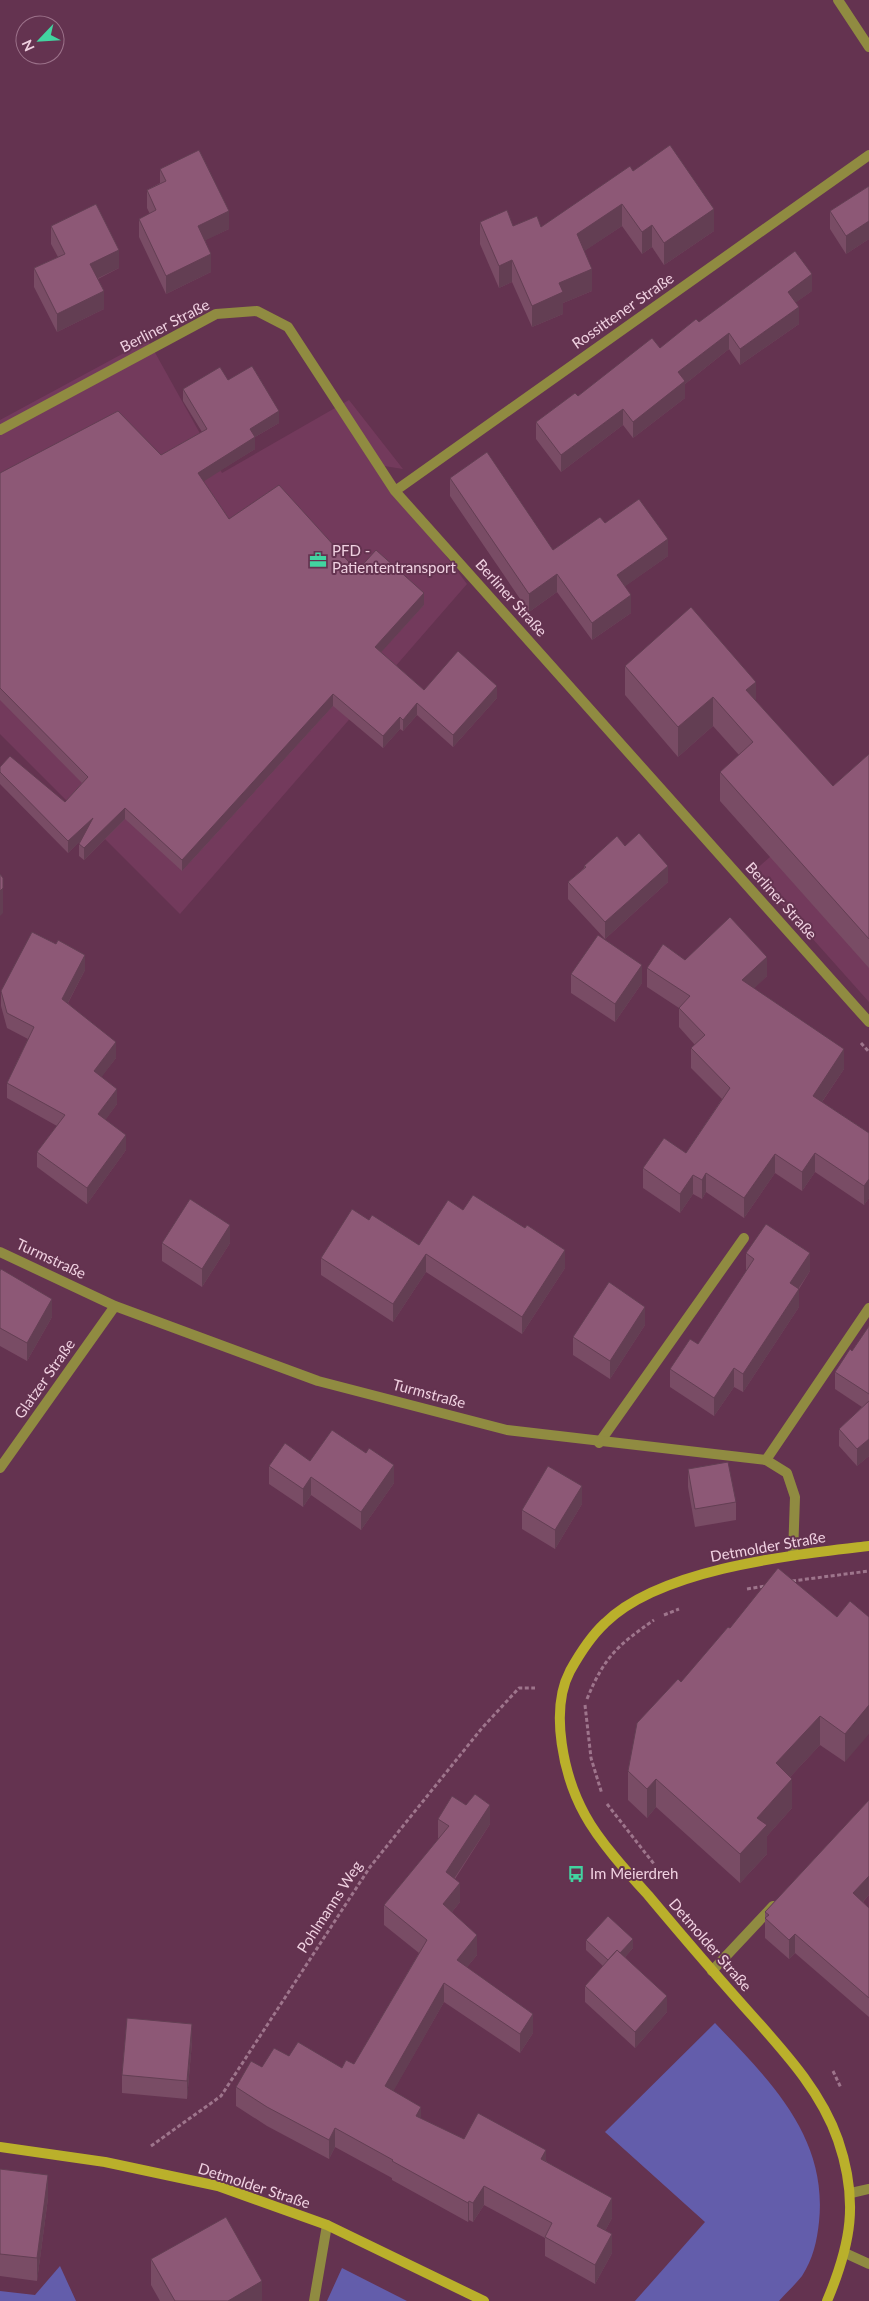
<svg xmlns="http://www.w3.org/2000/svg" width="869" height="2301" font-family="Lato,sans-serif">
<rect width="100%" height="100%" fill="#643350"/>
<path fill="#733a5c" d="M 148,340 L 222,473 L 349,400 L 403,469 L 378,465 L 467,584 L 180,914 L 0,734 L 0,420 Z
M 869,770 L 869,1002 L 753,872 Z"/>
<path fill="#635dab" d="M 715,2023 C 769,2080 828,2136 819,2222 C 817,2241 813,2259 802,2276 C 795,2285 786,2293 779,2301 L 635,2301 L 705,2222 L 605,2132 Z
M 60,2266 L 76,2301 L 0,2301 L 0,2291 L 35,2295 Z
M 342,2268 L 407,2301 L 327,2301 Z"/>
<g fill="none" stroke-linecap="round" stroke-linejoin="round">
<path stroke="#9e758c" stroke-width="3" stroke-dasharray="4 2.5" stroke-linecap="butt" d="M 861,1043 L 869,1052
M 792,1581 L 869,1571
M 747,1589 L 765,1586
M 664,1615 L 679,1609
M 587,1699 C 604,1657 618,1645 654,1620
M 585,1705 L 591,1758 L 602,1794
M 607,1804 L 654,1864
M 833,2071 L 841,2088
M 151,2146 L 221,2096 L 370,1867 L 482,1728 L 519,1688 L 535,1688"/>
<path stroke="#908b41" stroke-width="10" d="M 599,1443 L 744,1238
M 766,1460 L 869,1308
M 712,1971 L 773,1906
M 845,2253 L 869,2264"/>
<path stroke="#908b41" stroke-width="10" d="M 838,0 L 869,47
M 0,430 L 216,314 L 257,311 L 288,327 L 395,491 L 869,1022
M 395,491 L 869,155
M 0,1252 L 115,1306 L 318,1381 L 507,1430 L 766,1460 L 787,1473 L 795,1497 L 793,1555
M 0,1468 L 115,1306
M 851,2193 L 869,2189
M 314,2301 L 327,2225"/>
<path stroke="#bab02b" stroke-width="10" d="M 0,2147 L 105,2162 L 218,2186 L 327,2225 L 484,2301
M 827,2301 C 851,2244 859,2201 838,2140 C 822,2094 789,2057 757,2021 C 720,1980 684,1938 648,1895 C 628,1873 599,1841 585,1815 C 564,1777 549,1711 570,1671 C 580,1653 590,1637 605,1623 C 661,1568 793,1555 869,1546"/>
</g>
<path fill="#794c65" d="M 160,169 L 229,229 L 205,240 L 211,272 L 166,294 L 139,237 L 139,219 L 150,214 L 147,208 L 147,190 L 160,183 Z
M 633,171 L 714,231 L 664,265 L 652,247 L 642,254 L 622,226 L 584,251 L 592,291 L 563,303 L 563,314 L 532,327 L 512,282 L 499,288 L 480,244 L 480,222 L 513,226 L 541,227 Z
M 869,186 L 869,239 L 846,254 L 830,229 L 830,211 Z
M 51,226 L 119,268 L 98,279 L 104,309 L 57,332 L 34,287 L 34,268 L 58,257 L 51,244 Z
M 812,291 L 796,302 L 799,324 L 740,365 L 729,349 L 685,384 L 685,398 L 633,438 L 623,425 L 561,472 L 536,439 L 536,422 L 578,396 L 660,348 Z
M 228,380 L 279,423 L 255,437 L 255,449 L 203,481 L 229,519 L 357,571 L 424,605 L 381,652 L 424,690 L 497,698 L 453,747 L 417,715 L 403,731 L 400,729 L 383,748 L 333,706 L 182,871 L 125,819 L 84,860 L 79,856 L 79,844 L 81,840 L 68,853 L 0,784 L 0,767 L 65,802 L 82,783 L 0,700 L 0,473 L 161,455 L 202,432 L 183,401 L 183,389 Z
M 450,478 L 553,550 L 605,523 L 668,556 L 625,586 L 631,613 L 592,640 L 557,592 L 529,612 L 450,496 Z
M 625,666 L 756,702 L 833,786 L 869,754 L 869,968 L 720,801 L 720,772 L 739,755 L 713,726 L 678,757 L 625,695 Z
M 625,846 L 668,882 L 605,939 L 568,899 L 568,882 L 584,868 L 584,866 Z
M 685,960 L 767,976 L 754,988 L 844,1069 L 822,1102 L 869,1133 L 869,1198 L 864,1205 L 815,1172 L 802,1191 L 775,1173 L 744,1218 L 706,1192 L 702,1199 L 693,1194 L 680,1213 L 643,1188 L 643,1168 L 686,1153 L 722,1099 L 691,1068 L 691,1048 L 695,1045 L 679,1027 L 679,1008 L 647,987 L 647,968 Z
M 85,970 L 68,1003 L 116,1058 L 101,1077 L 117,1104 L 105,1120 L 126,1150 L 87,1204 L 37,1167 L 37,1152 L 57,1126 L 7,1098 L 7,1083 L 28,1039 L 7,1028 L 1,1006 L 1,991 Z
M 571,974 L 642,983 L 615,1022 L 571,993 Z
M 463,1210 L 565,1268 L 522,1334 L 426,1272 L 393,1322 L 321,1275 L 321,1258 L 369,1220 L 419,1245 Z
M 162,1243 L 230,1243 L 202,1287 L 162,1261 Z
M 746,1253 L 810,1271 L 799,1289 L 799,1307 L 743,1392 L 734,1387 L 714,1416 L 670,1387 L 670,1369 L 698,1344 L 746,1272 Z
M 0,1271 L 52,1317 L 27,1361 L 0,1346 Z
M 645,1325 L 610,1379 L 573,1355 L 573,1337 Z
M 869,1326 L 869,1456 L 857,1466 L 839,1446 L 839,1429 L 862,1407 L 835,1389 L 835,1372 L 852,1351 Z
M 310,1461 L 394,1483 L 361,1530 L 311,1495 L 303,1507 L 269,1484 L 269,1466 Z
M 688,1469 L 736,1502 L 736,1520 L 695,1527 L 688,1487 Z
M 582,1504 L 555,1549 L 522,1529 L 522,1510 Z
M 850,1601 L 845,1762 L 820,1745 L 790,1777 L 792,1808 L 767,1836 L 767,1854 L 740,1883 L 656,1807 L 647,1818 L 628,1800 L 628,1771 L 681,1682 L 730,1628 L 837,1617 Z
M 869,1800 L 869,1895 L 863,1902 L 869,1908 L 869,2017 L 795,1953 L 789,1959 L 765,1938 L 765,1912 Z
M 438,1819 L 490,1824 L 455,1879 L 460,1902 L 452,1912 L 477,1955 L 467,1967 L 533,2033 L 520,2053 L 444,2002 L 393,2091 L 421,2119 L 464,2139 L 546,2161 L 612,2218 L 605,2231 L 612,2253 L 595,2284 L 545,2256 L 545,2238 L 484,2205 L 473,2222 L 469,2220 L 468,2222 L 392,2180 L 392,2178 L 335,2147 L 329,2159 L 267,2126 L 236,2106 L 236,2087 L 262,2067 L 289,2056 L 342,2068 L 354,2064 L 419,1953 L 384,1925 L 384,1905 L 439,1839 L 438,1838 Z
M 586,1940 L 633,1948 L 625,1957 L 667,2012 L 635,2048 L 585,2002 L 585,1986 L 603,1966 L 586,1950 Z
M 192,2042 L 187,2099 L 122,2093 L 122,2075 Z
M 0,2169 L 48,2198 L 37,2281 L 0,2276 Z
M 151,2259 L 262,2301 L 160,2301 L 151,2285 Z"/>
<path fill="#633e53" d="M 622,204 L 622,226 L 577,256 L 577,234 Z
M 714,209 L 714,231 L 664,265 L 664,243 Z
M 229,211 L 229,229 L 198,244 L 198,226 Z
M 869,221 L 869,239 L 846,254 L 846,236 Z
M 652,225 L 652,247 L 642,254 L 642,232 Z
M 119,250 L 119,268 L 90,282 L 90,264 Z
M 211,254 L 211,272 L 166,294 L 166,276 Z
M 512,260 L 512,282 L 499,288 L 499,266 Z
M 592,269 L 592,291 L 563,303 L 563,314 L 532,327 L 532,306 L 559,283 Z
M 812,274 L 812,291 L 788,308 L 788,292 Z
M 104,291 L 104,309 L 57,332 L 57,314 Z
M 799,307 L 799,324 L 740,365 L 740,349 Z
M 729,333 L 729,349 L 685,384 L 685,398 L 633,438 L 633,422 L 678,372 Z
M 623,409 L 623,425 L 561,472 L 561,455 Z
M 279,411 L 279,423 L 255,437 L 255,449 L 198,485 L 198,473 L 250,429 Z
M 668,539 L 668,556 L 617,592 L 617,575 Z
M 557,574 L 557,592 L 529,612 L 529,594 Z
M 424,593 L 424,605 L 375,659 L 375,647 Z
M 631,595 L 631,613 L 592,640 L 592,623 Z
M 756,682 L 756,711 L 746,690 Z
M 497,686 L 497,698 L 453,747 L 453,735 Z
M 333,694 L 333,706 L 182,871 L 182,860 Z
M 713,697 L 713,726 L 678,757 L 678,727 Z
M 417,703 L 417,715 L 403,731 L 403,720 Z
M 400,717 L 400,729 L 383,748 L 383,736 Z
M 125,808 L 125,819 L 84,860 L 84,848 Z
M 93,818 L 93,829 L 68,853 L 68,841 Z
M 668,866 L 668,882 L 605,939 L 605,922 Z
M 3,888 L 3,913 L 0,916 L 0,891 Z
M 85,955 L 85,970 L 62,1014 L 62,999 Z
M 767,957 L 767,976 L 742,1000 L 742,980 Z
M 642,965 L 642,983 L 615,1022 L 615,1004 Z
M 116,1042 L 116,1058 L 94,1087 L 94,1071 Z
M 844,1049 L 844,1069 L 813,1115 L 813,1096 Z
M 117,1089 L 117,1104 L 98,1130 L 98,1114 Z
M 126,1135 L 126,1150 L 87,1204 L 87,1188 Z
M 815,1153 L 815,1172 L 802,1191 L 802,1172 Z
M 775,1154 L 775,1173 L 744,1218 L 744,1198 Z
M 706,1173 L 706,1192 L 702,1199 L 702,1180 Z
M 693,1175 L 693,1194 L 680,1213 L 680,1194 Z
M 869,1179 L 869,1198 L 864,1205 L 864,1186 Z
M 230,1225 L 230,1243 L 202,1287 L 202,1269 Z
M 565,1250 L 565,1268 L 522,1334 L 522,1317 Z
M 810,1253 L 810,1271 L 790,1301 L 790,1283 Z
M 426,1254 L 426,1272 L 393,1322 L 393,1304 Z
M 799,1289 L 799,1307 L 743,1392 L 743,1374 Z
M 52,1299 L 52,1317 L 27,1361 L 27,1343 Z
M 645,1307 L 645,1325 L 610,1379 L 610,1361 Z
M 734,1368 L 734,1387 L 714,1416 L 714,1398 Z
M 869,1439 L 869,1456 L 857,1466 L 857,1449 Z
M 394,1465 L 394,1483 L 361,1530 L 361,1512 Z
M 311,1477 L 311,1495 L 303,1507 L 303,1489 Z
M 582,1486 L 582,1504 L 555,1549 L 555,1530 Z
M 869,1705 L 869,1734 L 845,1762 L 845,1734 Z
M 820,1716 L 820,1745 L 776,1792 L 776,1763 Z
M 656,1779 L 656,1807 L 647,1818 L 647,1789 Z
M 792,1779 L 792,1808 L 767,1836 L 767,1854 L 740,1883 L 740,1854 L 757,1818 Z
M 490,1805 L 490,1824 L 446,1891 L 446,1872 Z
M 869,1876 L 869,1895 L 853,1912 L 853,1893 Z
M 460,1883 L 460,1902 L 443,1923 L 443,1904 Z
M 795,1934 L 795,1953 L 789,1959 L 789,1940 Z
M 477,1935 L 477,1955 L 457,1979 L 457,1960 Z
M 633,1939 L 633,1948 L 611,1973 L 611,1963 Z
M 444,1983 L 444,2002 L 385,2106 L 385,2086 Z
M 667,1996 L 667,2012 L 635,2048 L 635,2032 Z
M 533,2014 L 533,2033 L 520,2053 L 520,2034 Z
M 192,2024 L 192,2042 L 187,2099 L 187,2081 Z
M 421,2107 L 421,2126 L 416,2116 Z
M 335,2128 L 335,2147 L 329,2159 L 329,2140 Z
M 546,2150 L 546,2170 L 541,2159 Z
M 48,2175 L 48,2198 L 37,2281 L 37,2258 Z
M 484,2186 L 484,2205 L 473,2222 L 473,2203 Z
M 612,2198 L 612,2218 L 597,2246 L 597,2226 Z
M 469,2201 L 469,2220 L 468,2222 L 468,2203 Z
M 612,2234 L 612,2253 L 595,2284 L 595,2265 Z
M 262,2281 L 262,2301 L 228,2301 Z"/>
<path fill="#8d5876" stroke="#633e53" d="M 670,145 L 714,209 L 664,243 L 652,225 L 642,232 L 622,204 L 577,234 L 592,269 L 559,283 L 563,292 L 532,306 L 512,260 L 499,266 L 480,222 L 507,210 L 513,226 L 537,216 L 541,227 L 630,166 L 633,171 Z
M 199,150 L 229,211 L 198,226 L 211,254 L 166,276 L 139,219 L 156,210 L 147,190 L 166,181 L 160,169 Z
M 869,186 L 869,221 L 846,236 L 830,211 Z
M 96,204 L 119,250 L 90,264 L 104,291 L 57,314 L 34,268 L 65,254 L 51,226 Z
M 795,251 L 812,274 L 788,292 L 799,307 L 740,349 L 729,333 L 678,372 L 685,381 L 633,422 L 623,409 L 561,455 L 536,422 L 575,393 L 578,396 L 652,338 L 660,348 L 696,319 L 699,322 Z
M 252,366 L 279,411 L 250,429 L 255,437 L 198,473 L 229,519 L 279,485 L 357,571 L 376,550 L 424,593 L 375,647 L 424,690 L 458,651 L 497,686 L 453,735 L 417,703 L 403,720 L 400,717 L 383,736 L 333,694 L 182,860 L 125,808 L 84,848 L 79,844 L 93,818 L 68,841 L 0,772 L 0,767 L 10,756 L 65,802 L 88,777 L 0,688 L 0,473 L 118,411 L 161,455 L 207,429 L 183,389 L 220,367 L 228,380 Z
M 487,452 L 553,550 L 600,517 L 605,523 L 639,499 L 668,539 L 617,575 L 631,595 L 592,623 L 557,574 L 529,594 L 450,478 Z
M 691,607 L 756,682 L 746,690 L 833,786 L 869,754 L 869,939 L 720,772 L 753,742 L 713,697 L 678,727 L 625,666 Z
M 639,833 L 668,866 L 605,922 L 568,882 L 586,867 L 584,866 L 617,836 L 625,846 Z
M 0,874 L 3,878 L 3,888 L 0,891 Z
M 730,917 L 767,957 L 742,980 L 844,1049 L 813,1096 L 869,1133 L 869,1179 L 864,1186 L 815,1153 L 802,1172 L 775,1154 L 744,1198 L 706,1173 L 702,1180 L 693,1175 L 680,1194 L 643,1168 L 664,1138 L 686,1153 L 730,1088 L 691,1048 L 705,1035 L 679,1008 L 690,996 L 647,968 L 663,944 L 685,960 Z
M 32,932 L 56,944 L 58,940 L 85,955 L 62,999 L 116,1042 L 94,1071 L 117,1089 L 98,1114 L 126,1135 L 87,1188 L 37,1152 L 65,1115 L 7,1083 L 34,1027 L 7,1013 L 1,991 Z
M 598,935 L 642,965 L 615,1004 L 571,974 Z
M 473,1195 L 525,1228 L 527,1225 L 565,1250 L 522,1317 L 426,1254 L 393,1304 L 321,1258 L 352,1209 L 369,1220 L 372,1215 L 419,1245 L 448,1200 L 463,1210 Z
M 190,1199 L 230,1225 L 202,1269 L 162,1243 Z
M 766,1224 L 810,1253 L 790,1283 L 799,1289 L 743,1374 L 734,1368 L 714,1398 L 670,1369 L 690,1339 L 698,1344 L 754,1259 L 746,1253 Z
M 1,1269 L 52,1299 L 27,1343 L 0,1328 L 0,1271 Z
M 609,1282 L 645,1307 L 610,1361 L 573,1337 Z
M 869,1326 L 869,1394 L 835,1372 L 850,1349 L 852,1351 Z
M 869,1401 L 869,1439 L 857,1449 L 839,1429 Z
M 332,1430 L 366,1453 L 369,1448 L 394,1465 L 361,1512 L 311,1477 L 303,1489 L 269,1466 L 285,1443 L 310,1461 Z
M 728,1462 L 736,1502 L 695,1509 L 688,1469 Z
M 548,1466 L 582,1486 L 555,1530 L 522,1510 Z
M 778,1568 L 837,1617 L 850,1601 L 869,1617 L 869,1705 L 845,1734 L 820,1716 L 776,1763 L 792,1779 L 757,1818 L 767,1825 L 740,1854 L 656,1779 L 647,1789 L 628,1771 L 637,1723 L 678,1679 L 681,1682 L 728,1627 L 730,1628 Z
M 475,1794 L 490,1805 L 446,1872 L 460,1883 L 443,1904 L 477,1935 L 457,1960 L 533,2014 L 520,2034 L 444,1983 L 385,2086 L 421,2107 L 416,2116 L 464,2139 L 478,2113 L 546,2150 L 541,2159 L 612,2198 L 597,2226 L 612,2234 L 595,2265 L 545,2237 L 552,2223 L 484,2186 L 473,2203 L 469,2201 L 468,2203 L 392,2161 L 393,2160 L 335,2128 L 329,2140 L 267,2107 L 236,2087 L 251,2061 L 262,2067 L 274,2048 L 289,2056 L 298,2042 L 342,2068 L 346,2060 L 354,2064 L 427,1940 L 384,1905 L 449,1826 L 438,1819 L 452,1796 L 466,1805 Z
M 869,1800 L 869,1876 L 853,1893 L 869,1908 L 869,1998 L 795,1934 L 789,1940 L 765,1918 L 769,1915 L 765,1912 Z
M 608,1916 L 633,1939 L 620,1953 L 617,1950 L 608,1960 L 586,1940 Z
M 617,1950 L 667,1996 L 635,2032 L 585,1986 Z
M 127,2018 L 192,2024 L 187,2081 L 122,2075 Z
M 0,2169 L 48,2175 L 37,2258 L 0,2254 Z
M 226,2217 L 262,2281 L 228,2301 L 175,2301 L 151,2259 Z"/>
<defs>
<g id="office-bare" transform="scale(1.35)"><path d="M-6-3h4V-5.5h4V-3h4V5H-6ZM-1-4.5V-3h2v-1.5ZM-6 0V1H6V0Z" fill="#42d4a0" stroke="#643350" stroke-width="2.5" paint-order="stroke"/></g>
<g id="bus-bare" transform="scale(1.35)"><path d="M-5-6H5V4H4V6H2V4H-2V6H-4V4H-5ZM-3.5-4V0h7V-4ZM-3.5 1.2v1.5H-2V1.2ZM2 1.2v1.5H3.5V1.2Z" fill="#42d4a0" stroke="#643350" stroke-width="2.5" paint-order="stroke"/></g>
</defs>
<g fill-rule="evenodd">
<use href="#office-bare" x="318" y="560"/>
<use href="#bus-bare" x="576" y="1874"/>
</g>
<g text-anchor="middle" stroke-width="4" stroke-linejoin="round" paint-order="stroke">
<g font-size="15" fill="#f0d1e1" stroke="#643350">
<text transform="translate(623 311) rotate(-35)" y="5">Rossittener Straße</text>
<text transform="translate(165 326) rotate(-27)" y="5">Berliner Straße</text>
<text transform="translate(511 598) rotate(48)" y="5">Berliner Straße</text>
<text transform="translate(781 901) rotate(48)" y="5">Berliner Straße</text>
<text transform="translate(51 1259) rotate(25)" y="5">Turmstraße</text>
<text transform="translate(45 1379) rotate(-55)" y="5">Glatzer Straße</text>
<text transform="translate(429 1394) rotate(15)" y="5">Turmstraße</text>
<text transform="translate(768 1547) rotate(-10)" y="5">Detmolder Straße</text>
<text transform="translate(330 1907) rotate(-57)" y="5">Pohlmanns Weg</text>
<text transform="translate(710 1945) rotate(49)" y="5">Detmolder Straße</text>
<text transform="translate(254 2186) rotate(18)" y="5">Detmolder Straße</text>
</g>
<g font-size="15" fill="#f0d1e1" stroke="#643350" text-anchor="start">
<text x="332" y="556">PFD -<tspan x="332" dy="17">Patiententransport</tspan></text>
<text x="590" y="1879">Im Meierdreh</text>
</g>
</g>
<g transform="translate(40 40) rotate(245)"><circle r="24" fill="#643350" stroke="#9c728a"/>
<path d="M0-4L9 19L0 12L-9 19Z" fill="#42d4a0"/>
<text y="-8" font-size="14" font-weight="bold" text-anchor="middle" fill="#f0d1e1">N</text>
</g>
</svg>
